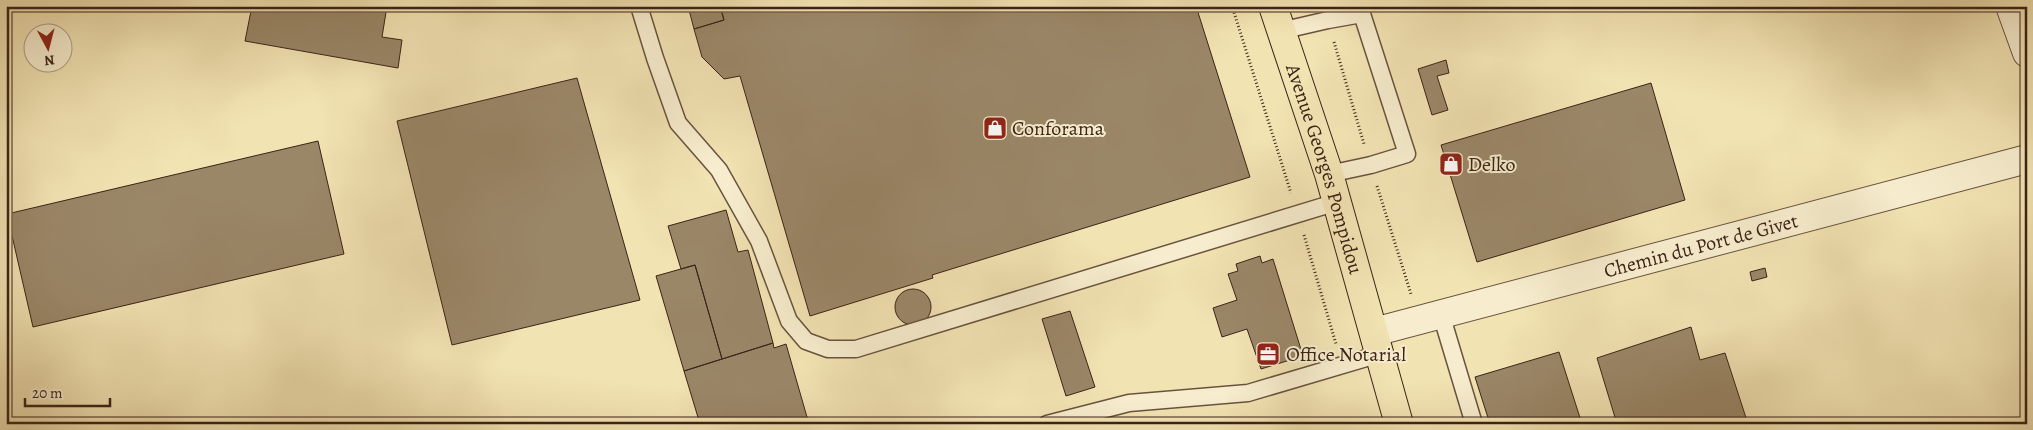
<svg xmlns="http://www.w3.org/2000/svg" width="2033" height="430" font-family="Alegreya,serif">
<rect width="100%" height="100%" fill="#f2e3b3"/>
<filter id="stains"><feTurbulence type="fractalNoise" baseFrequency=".004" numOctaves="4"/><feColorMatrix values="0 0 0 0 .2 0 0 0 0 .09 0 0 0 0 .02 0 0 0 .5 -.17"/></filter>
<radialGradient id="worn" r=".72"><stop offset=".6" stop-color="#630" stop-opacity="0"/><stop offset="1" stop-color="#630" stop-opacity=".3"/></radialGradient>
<path fill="#9a8768" stroke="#3b2317" d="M 252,6 L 387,6 L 382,37 L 402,40 L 398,68 L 245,41 Z
M 688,6 L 720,6 L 724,20 L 694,29 Z
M 720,6 L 1196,6 L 1250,177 L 932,275 L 933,278 L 810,316 L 740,76 L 724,79 L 702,57 L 694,29 L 724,20 Z
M 1446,60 L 1449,73 L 1437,76 L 1448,110 L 1432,115 L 1418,69 Z
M 577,78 L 640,300 L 452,345 L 397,121 Z
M 1651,83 L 1685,200 L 1477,262 L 1441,145 Z
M 318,141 L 344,254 L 33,327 L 7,214 Z
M 726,210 L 738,252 L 748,250 L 773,343 L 722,359 L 695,265 L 681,269 L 668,226 Z
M 1260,256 L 1262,263 L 1273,259 L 1303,356 L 1261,369 L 1247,329 L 1222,337 L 1213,308 L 1237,300 L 1228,274 L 1238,271 L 1236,264 Z
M 695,265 L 722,359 L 684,371 L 656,276 Z
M 1765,268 L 1767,277 L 1752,281 L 1750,272 Z
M895 307a18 18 0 1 1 36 0a18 18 0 1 1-36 0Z
M 1070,311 L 1095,387 L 1066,396 L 1042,319 Z
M 1691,327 L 1700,360 L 1725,353 L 1748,424 L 1617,424 L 1597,358 Z
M 773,343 L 774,348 L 786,344 L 809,424 L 700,424 L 684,371 Z
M 1559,352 L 1582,424 L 1490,424 L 1475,377 Z"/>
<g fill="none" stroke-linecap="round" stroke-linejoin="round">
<g stroke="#69533e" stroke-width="19">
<path id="lane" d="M 639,6 L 655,58 L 678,123 L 719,170 L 759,241 L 789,321 L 806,341 L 828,349 L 856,349 L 1337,202
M 1280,31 L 1328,20 L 1362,14 L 1407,154 L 1371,165 L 1329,174
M 1441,314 L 1474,424
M 1047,424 L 1129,403 L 1248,393 L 1380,354"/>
</g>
<g stroke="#69533e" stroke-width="30">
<g id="street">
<path d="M 2010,6 L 2027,53"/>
<path id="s1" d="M 1374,332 L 2027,159"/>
</g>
</g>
<g stroke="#3b2317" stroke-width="30">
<g id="primary">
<path id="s2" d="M 1273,6 L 1329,174 L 1399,424"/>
</g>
</g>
<path stroke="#3b2317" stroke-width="3" stroke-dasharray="1 2.5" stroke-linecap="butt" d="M 1232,6 L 1291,193
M 1334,42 L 1364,144
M 1377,186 L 1411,294
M 1304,235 L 1336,344"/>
<use href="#lane" stroke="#f7edce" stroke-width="16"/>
<use href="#street" stroke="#f7edce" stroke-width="28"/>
<use href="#primary" stroke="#f2e3b3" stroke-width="28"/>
</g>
<defs>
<g id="shop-square" transform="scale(1.25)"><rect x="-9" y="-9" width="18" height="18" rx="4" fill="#8f2418" stroke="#f7edce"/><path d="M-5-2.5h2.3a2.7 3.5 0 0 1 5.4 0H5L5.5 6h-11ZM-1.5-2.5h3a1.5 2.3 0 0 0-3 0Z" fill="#fff"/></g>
<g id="office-square" transform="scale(1.25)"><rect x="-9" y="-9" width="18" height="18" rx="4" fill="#8f2418" stroke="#f7edce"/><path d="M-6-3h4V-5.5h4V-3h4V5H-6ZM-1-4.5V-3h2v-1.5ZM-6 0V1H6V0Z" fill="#fff"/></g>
</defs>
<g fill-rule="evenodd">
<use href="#shop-square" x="995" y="128"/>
<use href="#shop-square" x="1451" y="164"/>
<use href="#office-square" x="1268" y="354"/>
</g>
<g text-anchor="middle" stroke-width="4" stroke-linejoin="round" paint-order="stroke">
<g font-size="20" fill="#3b2317" stroke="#f7edce" text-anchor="start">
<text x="1012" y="135">Conforama</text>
<text x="1468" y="171">Delko</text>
<text x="1286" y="361">Office Notarial</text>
</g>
<g font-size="20" fill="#3b2317" stroke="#f7edce">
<text dy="7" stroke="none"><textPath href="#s2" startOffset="171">Avenue Georges Pompidou</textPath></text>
<text dy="7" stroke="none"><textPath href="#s1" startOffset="338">Chemin du Port de Givet</textPath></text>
</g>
</g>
<rect width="2033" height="430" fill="none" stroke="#f2e3b3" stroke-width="25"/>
<rect x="8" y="8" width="2018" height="415" fill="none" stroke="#3b2317" stroke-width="2.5"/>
<rect x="12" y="12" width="2008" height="405" fill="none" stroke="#3b2317"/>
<g transform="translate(48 48) rotate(173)"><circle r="24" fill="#f7edce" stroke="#ac9c85"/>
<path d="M0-4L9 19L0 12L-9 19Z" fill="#8f2418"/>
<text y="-8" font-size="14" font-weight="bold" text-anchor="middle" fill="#3b2317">N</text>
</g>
<path d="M25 398v8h85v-8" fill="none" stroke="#3b2317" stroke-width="2.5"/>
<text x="32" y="398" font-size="15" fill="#3b2317" stroke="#f7edce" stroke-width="4" paint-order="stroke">20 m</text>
<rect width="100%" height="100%" filter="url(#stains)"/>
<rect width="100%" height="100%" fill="url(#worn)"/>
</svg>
